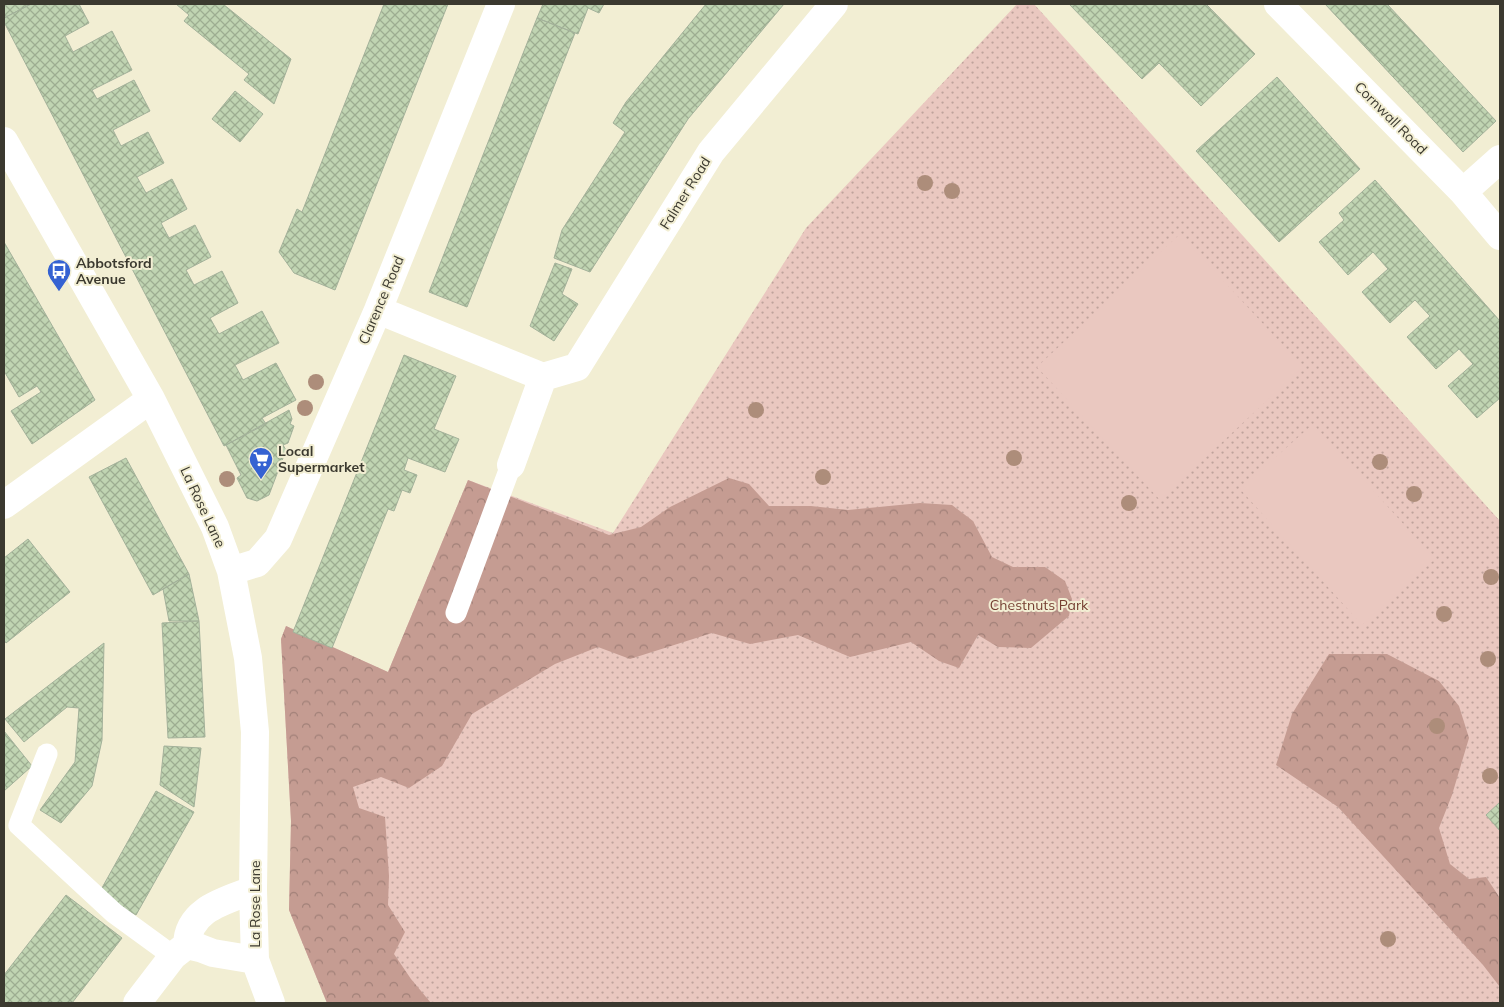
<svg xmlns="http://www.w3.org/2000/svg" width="1504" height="1007" font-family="Mulish,sans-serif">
<defs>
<pattern id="green-dots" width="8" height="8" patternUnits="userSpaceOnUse" patternTransform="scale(1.25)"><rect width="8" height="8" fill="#eac8c0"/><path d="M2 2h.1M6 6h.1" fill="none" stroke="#bfa39c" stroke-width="1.8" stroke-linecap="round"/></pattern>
<pattern id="forest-crowns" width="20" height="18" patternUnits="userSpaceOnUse" patternTransform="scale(1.25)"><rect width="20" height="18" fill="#c59c92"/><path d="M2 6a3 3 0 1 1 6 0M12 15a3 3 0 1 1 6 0" fill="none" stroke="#a18078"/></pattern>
<pattern id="building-cross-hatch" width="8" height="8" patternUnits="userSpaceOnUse" patternTransform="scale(1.25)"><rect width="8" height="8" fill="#c0d4b2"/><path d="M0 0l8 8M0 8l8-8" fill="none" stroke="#9dad91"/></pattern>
</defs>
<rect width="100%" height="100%" fill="#f2eed3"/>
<path fill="url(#green-dots)" d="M 1017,4 L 1034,4 L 1500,521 L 1500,1003 L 327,1003 L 289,910 L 291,821 L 281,639 L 286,626 L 388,672 L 468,480 L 613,533 L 806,228 Z"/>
<path fill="url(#forest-crowns)" d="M 729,478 L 749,484 L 769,506 L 811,506 L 848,510 L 920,503 L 952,505 L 973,521 L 992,557 L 1013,567 L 1045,567 L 1065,581 L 1072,599 L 1069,616 L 1031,648 L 998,647 L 978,635 L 959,668 L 939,661 L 911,642 L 850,657 L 798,635 L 750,644 L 712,633 L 630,659 L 598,647 L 555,664 L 472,714 L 442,766 L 409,788 L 381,777 L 353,787 L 359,808 L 385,817 L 389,876 L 388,905 L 405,932 L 394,954 L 411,979 L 431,1003 L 327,1003 L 289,910 L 291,821 L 281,639 L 286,626 L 388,672 L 468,480 L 609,535 L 641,527 L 670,507 Z
M 1329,654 L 1387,654 L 1439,681 L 1459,706 L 1469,738 L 1452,795 L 1439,828 L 1450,864 L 1469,879 L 1486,877 L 1500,898 L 1500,987 L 1483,965 L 1338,807 L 1276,765 L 1292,714 Z"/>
<path fill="#eac8c0" d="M 1180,234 L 1303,367 L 1160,500 L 1037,367 Z
M 1313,424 L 1435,559 L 1362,625 L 1240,489 Z"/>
<path fill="url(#building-cross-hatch)" stroke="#a3b19a" d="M 4,4 L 31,4 L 4,18 Z
M 31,4 L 48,4 L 49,5 L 52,4 L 79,4 L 89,23 L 65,36 L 73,52 L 112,31 L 132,70 L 92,90 L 97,99 L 134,80 L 150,111 L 113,130 L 121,146 L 148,132 L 164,163 L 137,177 L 146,193 L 172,179 L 187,209 L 161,223 L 169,238 L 195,225 L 211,257 L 186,270 L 194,285 L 222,271 L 238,303 L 210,318 L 219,334 L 262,311 L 279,343 L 235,365 L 243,380 L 276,363 L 296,400 L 262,418 L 266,424 L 226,445 L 224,446 L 4,22 L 4,18 Z
M 176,4 L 223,4 L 291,59 L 274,104 L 244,80 L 249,74 L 184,21 L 189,15 Z
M 384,4 L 448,4 L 335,290 L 294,273 L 279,252 L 297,209 L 302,212 Z
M 543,4 L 604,4 L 599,13 L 588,8 L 578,34 L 537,18 Z
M 706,4 L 784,4 L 688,119 L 590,272 L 554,258 L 562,230 L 625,132 L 613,123 L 626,102 Z
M 1069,4 L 1206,4 L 1255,54 L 1201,106 L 1159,63 L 1142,79 Z
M 1325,4 L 1387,4 L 1496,121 L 1463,152 Z
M 537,18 L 575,33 L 467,307 L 429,292 Z
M 1277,77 L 1360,169 L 1279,242 L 1196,151 Z
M 235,91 L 263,114 L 240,142 L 212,119 Z
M 1375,180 L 1500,321 L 1500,398 L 1477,418 L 1448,386 L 1473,364 L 1459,349 L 1436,369 L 1407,337 L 1430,316 L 1415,300 L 1390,323 L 1362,292 L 1388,269 L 1373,252 L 1348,275 L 1319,242 L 1344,220 L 1339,213 Z
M 4,242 L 95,400 L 32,444 L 11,411 L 41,392 L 37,386 L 19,397 L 4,371 Z
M 555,263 L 572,269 L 562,294 L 578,304 L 554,341 L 530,326 Z
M 404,355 L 456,376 L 434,429 L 459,439 L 445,472 L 408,458 L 404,470 L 417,475 L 410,493 L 402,490 L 394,511 L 388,509 L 332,648 L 293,632 Z
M 289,410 L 292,419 L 290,424 L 294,426 L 288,443 L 283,445 L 286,450 L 269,495 L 257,501 L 247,498 L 237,478 L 241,475 L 226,445 Z
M 126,458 L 189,574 L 153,595 L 89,477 Z
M 28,539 L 70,592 L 6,643 L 4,640 L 4,558 Z
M 189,574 L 199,621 L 169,621 L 163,589 Z
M 199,621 L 205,737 L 168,738 L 162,623 Z
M 104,643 L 102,740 L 92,786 L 61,823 L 40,810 L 75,762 L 79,708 L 67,707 L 24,742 L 5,719 Z
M 4,731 L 32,766 L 4,791 Z
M 164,746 L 201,748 L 194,807 L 160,785 Z
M 156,791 L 194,812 L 136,915 L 98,895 Z
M 1500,802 L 1500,831 L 1486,815 Z
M 66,895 L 122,938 L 72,1003 L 4,1003 L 4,975 Z"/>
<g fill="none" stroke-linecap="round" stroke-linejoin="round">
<path stroke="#fff" stroke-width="21" d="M 456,613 L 511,465
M 47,754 L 19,825 L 114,913 L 173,956"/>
<path stroke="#fff" stroke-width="28" d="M 1278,4 L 1463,192 L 1500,236
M 4,141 L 151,399 L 215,527 L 231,571 L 248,658 L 255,732 L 253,890 L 255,960 L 271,1003
M 1463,192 L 1500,159
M 378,310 L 543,377 L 577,367 L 711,152 L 834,4
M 511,465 L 543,377
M 4,505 L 151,399
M 231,571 L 257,563 L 278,539 L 378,310 L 501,4
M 187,945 C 188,909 225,901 253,890
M 137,1003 L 173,956 L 187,945 L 200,948 L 213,953 L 255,960"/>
</g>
<g fill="#ad8d7a">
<circle cx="925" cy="183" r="8"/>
<circle cx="952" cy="191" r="8"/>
<circle cx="316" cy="382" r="8"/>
<circle cx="305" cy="408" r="8"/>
<circle cx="756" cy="410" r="8"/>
<circle cx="1014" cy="458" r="8"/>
<circle cx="1380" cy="462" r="8"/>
<circle cx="823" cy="477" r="8"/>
<circle cx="227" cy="479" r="8"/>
<circle cx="1414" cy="494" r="8"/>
<circle cx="1129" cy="503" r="8"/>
<circle cx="1491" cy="577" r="8"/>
<circle cx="1444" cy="614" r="8"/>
<circle cx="1488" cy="659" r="8"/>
<circle cx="1437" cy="726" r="8"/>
<circle cx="1490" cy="776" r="8"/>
<circle cx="1388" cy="939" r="8"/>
</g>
<defs>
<g id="bus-pin" transform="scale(1.25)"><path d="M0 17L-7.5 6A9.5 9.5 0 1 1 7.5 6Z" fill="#3562d2" stroke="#f2eed3"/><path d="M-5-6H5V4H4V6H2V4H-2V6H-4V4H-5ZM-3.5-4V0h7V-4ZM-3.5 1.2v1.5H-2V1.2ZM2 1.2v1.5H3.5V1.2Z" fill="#fff"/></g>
<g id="supermarket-pin" transform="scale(1.25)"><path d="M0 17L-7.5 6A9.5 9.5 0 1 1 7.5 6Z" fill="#3562d2" stroke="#f2eed3"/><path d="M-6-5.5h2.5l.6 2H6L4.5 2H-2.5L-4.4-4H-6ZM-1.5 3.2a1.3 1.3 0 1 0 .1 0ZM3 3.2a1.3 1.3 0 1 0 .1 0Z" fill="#fff"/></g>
</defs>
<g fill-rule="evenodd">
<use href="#bus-pin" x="59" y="271"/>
<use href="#supermarket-pin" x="261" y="459"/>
</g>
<g text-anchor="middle" stroke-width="4" stroke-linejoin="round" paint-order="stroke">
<g font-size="14" fill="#3b392f" stroke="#f2eed3">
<text transform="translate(1391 118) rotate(45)" y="5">Cornwall Road</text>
<text transform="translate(685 193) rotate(-58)" y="5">Falmer Road</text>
<text transform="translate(381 300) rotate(-67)" y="5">Clarence Road</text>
<text transform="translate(203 507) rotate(65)" y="5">La Rose Lane</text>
<text transform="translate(255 904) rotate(-90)" y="5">La Rose Lane</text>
</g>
<g font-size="14" font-weight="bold" fill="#3b392f" stroke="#f2eed3" text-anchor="start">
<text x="76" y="268">Abbotsford<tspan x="76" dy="16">Avenue</tspan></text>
<text x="278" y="456">Local<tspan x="278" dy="16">Supermarket</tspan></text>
</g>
<g font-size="14" fill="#753e31" stroke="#f2eed3">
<text x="1039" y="610">Chestnuts Park</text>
</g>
</g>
<rect width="1504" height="1007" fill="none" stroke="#3b392f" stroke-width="10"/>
</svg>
